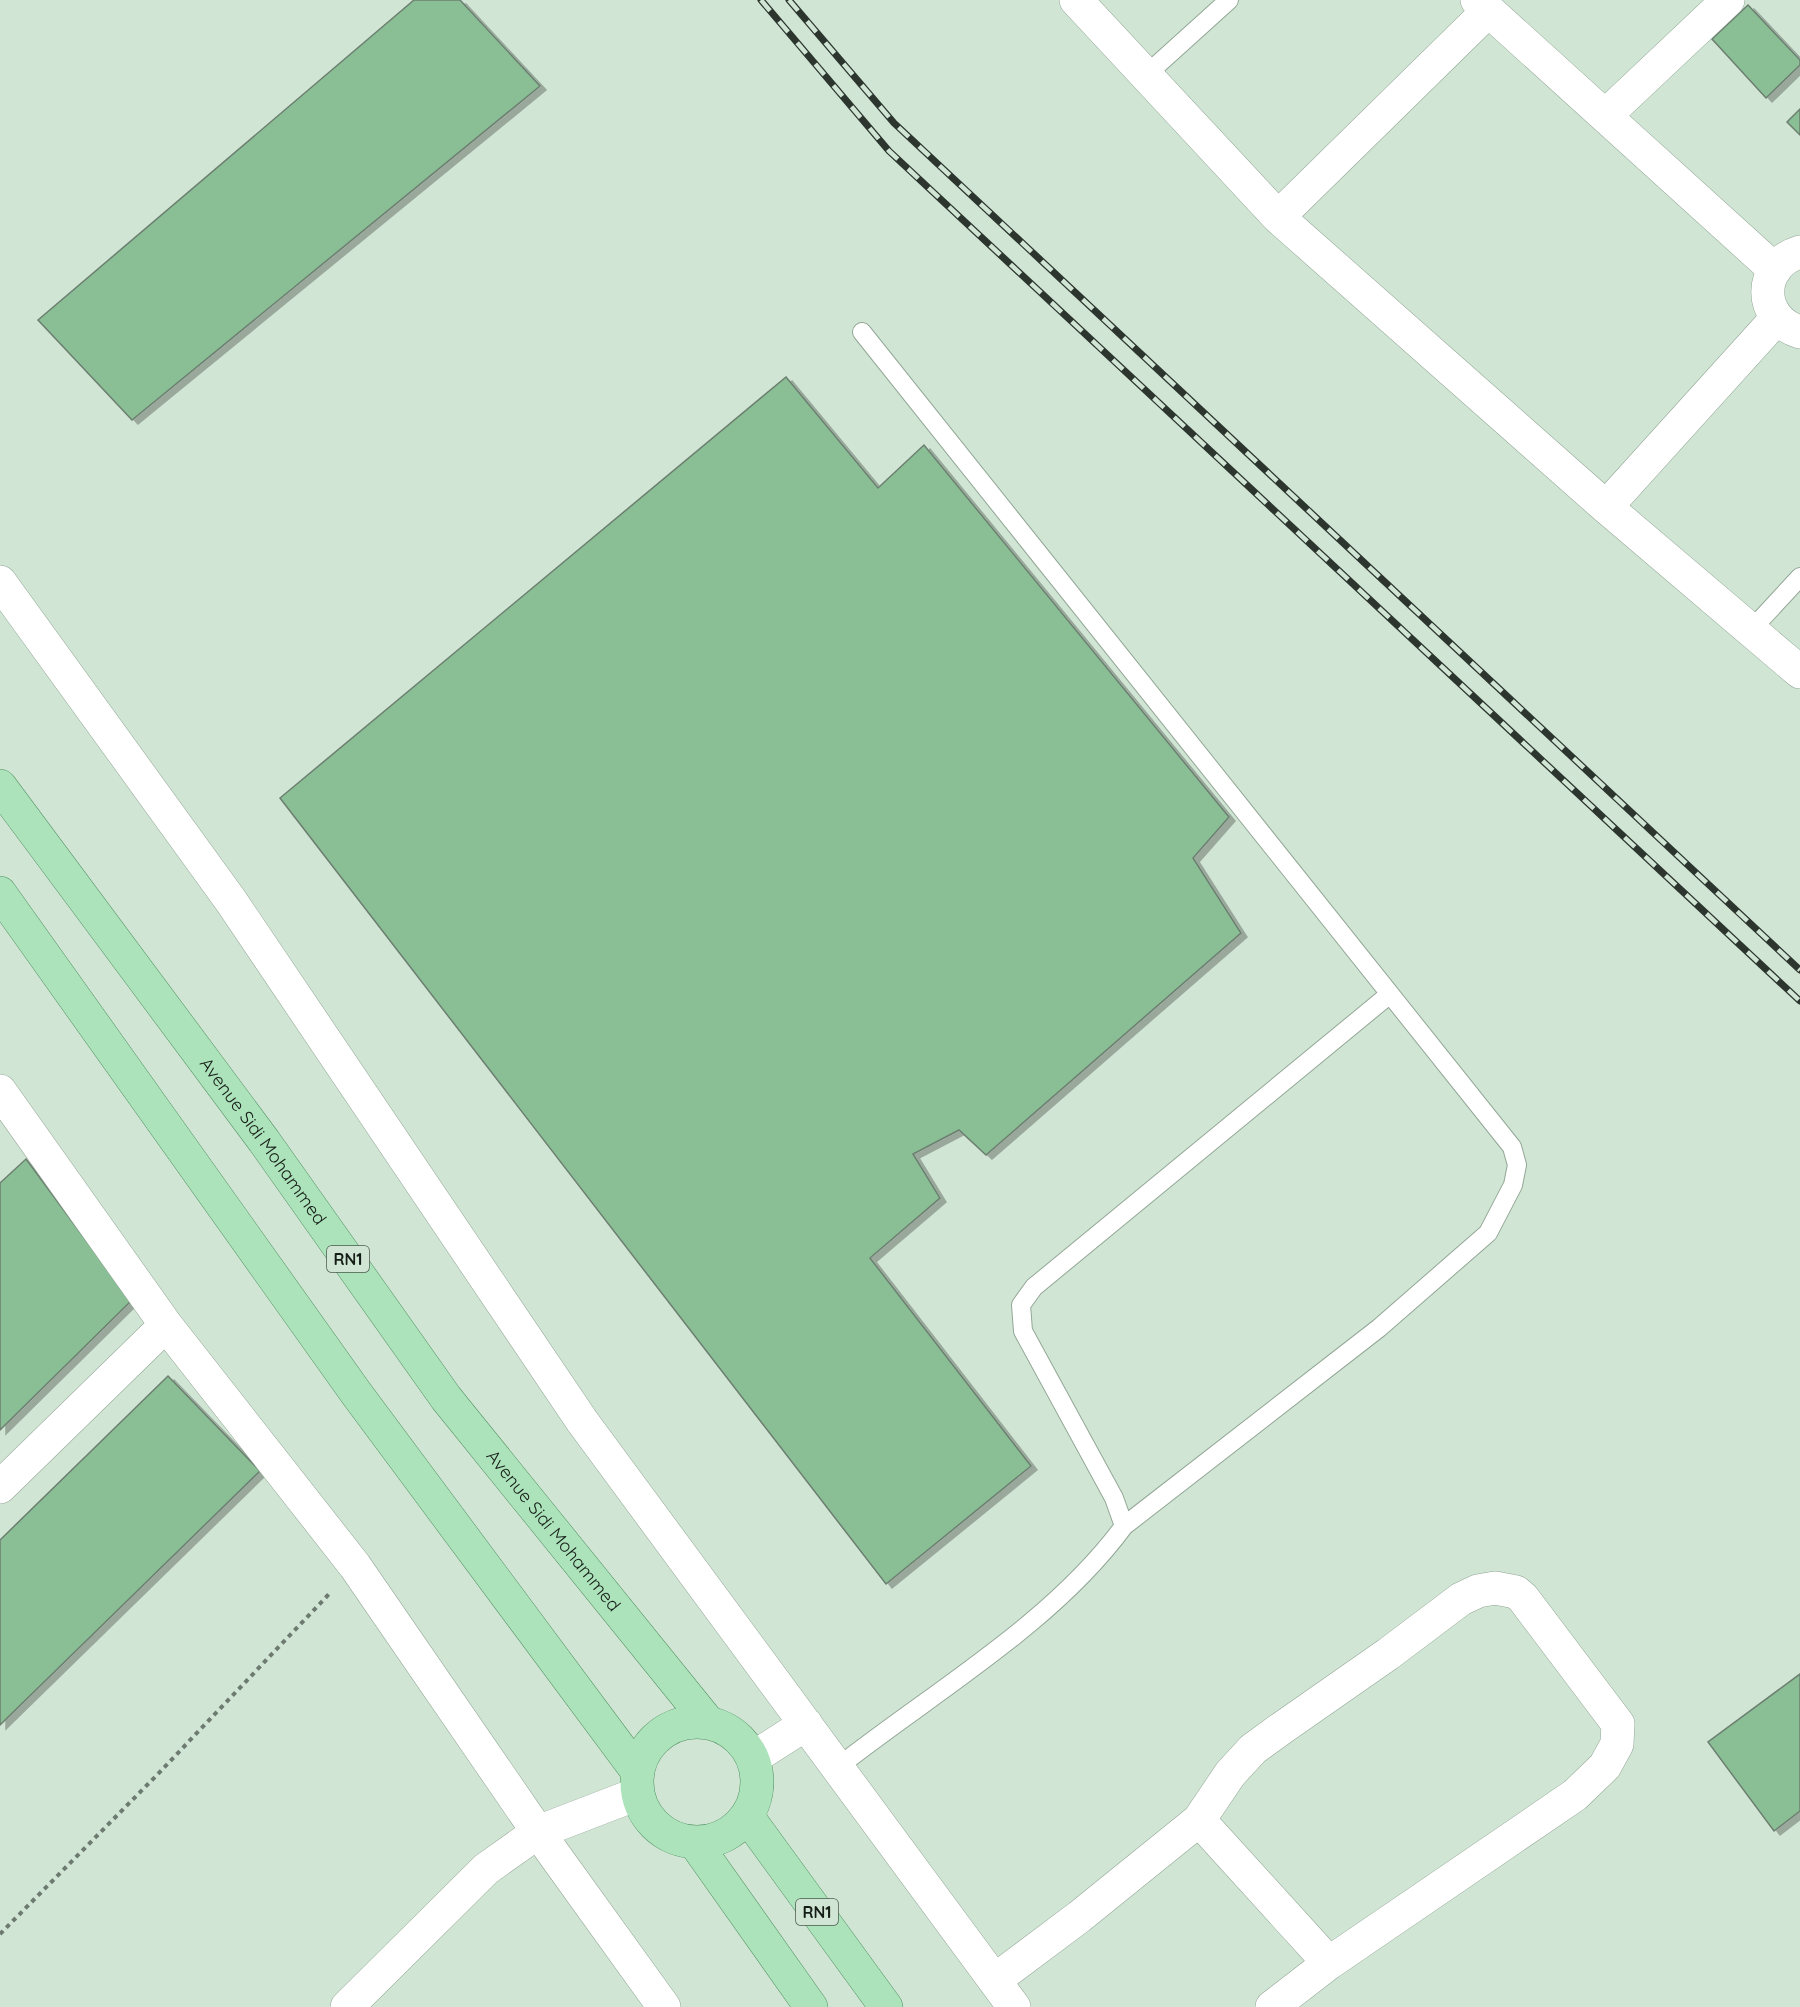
<svg xmlns="http://www.w3.org/2000/svg" width="1800" height="2007" font-family="Quicksand,sans-serif">
<defs>
<filter id="shadow"><feDropShadow dx="6" dy="4" stdDeviation="0" flood-color="#0004"/></filter>
</defs>
<rect width="100%" height="100%" fill="#d0e5d4"/>
<path fill="#8abe95" stroke="#6c7f70" stroke-width="1.5" filter="url(#shadow)" d="M 414,0 L 460,0 L 540,86 L 132,420 L 38,320 Z
M 1748,5 L 1800,60 L 1800,65 L 1766,98 L 1712,39 Z
M 1800,109 L 1800,135 L 1787,122 Z
M 786,377 L 878,488 L 924,445 L 1229,817 L 1193,858 L 1241,933 L 986,1155 L 959,1130 L 913,1154 L 940,1198 L 870,1258 L 1031,1466 L 886,1584 L 280,798 Z
M 26,1159 L 131,1301 L 0,1430 L 0,1183 Z
M 168,1376 L 260,1471 L 0,1725 L 0,1540 Z
M 1800,1674 L 1800,1811 L 1774,1831 L 1708,1742 Z"/>
<g fill="none" stroke-linecap="round" stroke-linejoin="round">
<g stroke="#93a796" stroke-width="20">
<path id="service" d="M 1146,75 L 1229,0
M 862,332 L 1512,1147 L 1517,1165 L 1513,1185 L 1488,1233 L 1379,1328 L 1124,1526
M 1751,630 L 1800,577
M 838,1767 C 933,1692 1052,1624 1124,1526 L 1114,1498 L 1023,1331 L 1021,1305 L 1034,1287 L 1390,994"/>
</g>
<g stroke="#93a796" stroke-width="34">
<path id="minor" d="M 1076,0 L 1278,217 L 1606,507 L 1800,672
M 1477,0 L 1775,270
M 1605,116 L 1728,0
M 1278,217 L 1488,11
M 1800,252 C 1757,265 1757,319 1800,332
M 1606,507 L 1777,318
M 0,582 L 231,901 L 582,1421 L 1014,2007
M 0,1091 L 166,1325 L 355,1566 L 538,1832 L 664,2007
M 0,1487 L 166,1325
M 753,1758 L 806,1724
M 1199,1820 L 1329,1963
M 995,1980 L 1079,1917 L 1199,1820 L 1230,1774 L 1253,1749 L 1282,1728 L 1388,1654 L 1461,1599 L 1478,1591 L 1495,1588 L 1516,1592 L 1523,1598 L 1618,1724 L 1617,1744 L 1605,1766 L 1575,1795 L 1329,1963 L 1272,2007
M 347,2007 L 486,1869 L 538,1832 L 637,1794"/>
</g>
<g stroke="#549264" stroke-width="34">
<g id="primary">
<path id="s1" d="M 0,786 L 264,1141 L 446,1398 L 708,1722"/>
<path d="M 0,893 L 356,1393 L 637,1771"/>
<circle cx="697" cy="1782" r="60"/>
<path d="M 747,1816 L 886,2007"/>
<path d="M 695,1843 L 811,2007"/>
</g>
</g>
<path stroke="#6c7a6f" stroke-width="4" stroke-dasharray="4.5 4.5" stroke-linecap="butt" d="M 0,1934 L 156,1776 L 330,1593"/>
<use href="#service" stroke="#fff" stroke-width="18"/>
<use href="#minor" stroke="#fff" stroke-width="33"/>
<use href="#primary" stroke="#ade3bb" stroke-width="33"/>
<g stroke="#2c362f" stroke-width="7">
<path id="rail" d="M 761,0 L 889,151 L 1800,1001
M 789,0 L 894,123 L 1800,970"/>
</g>
<use href="#rail" stroke="#d0e5d4" stroke-width="4.5" stroke-dasharray="14" stroke-linecap="butt"/>
</g>
<g text-anchor="middle" stroke-width="6" stroke-linejoin="round" paint-order="stroke">
<g fill="#d0e5d4" stroke="#4d5950" stroke-width="1.5">
<rect x="327" y="1246" width="42" height="26" rx="4.5"/>
<rect x="796" y="1899" width="42" height="26" rx="4.5"/>
</g>
<g font-size="16" font-weight="bold" fill="#151d17">
<text x="348" y="1265">RN1</text>
<text x="817" y="1918">RN1</text>
</g>
<g font-size="18" fill="#151d17" stroke="#d0e5d4">
<text dy="6" stroke="none"><textPath href="#s1" startOffset="442">Avenue Sidi Mohammed</textPath></text>
<text dy="6" stroke="none"><textPath href="#s1" startOffset="928">Avenue Sidi Mohammed</textPath></text>
</g>
</g>
</svg>
